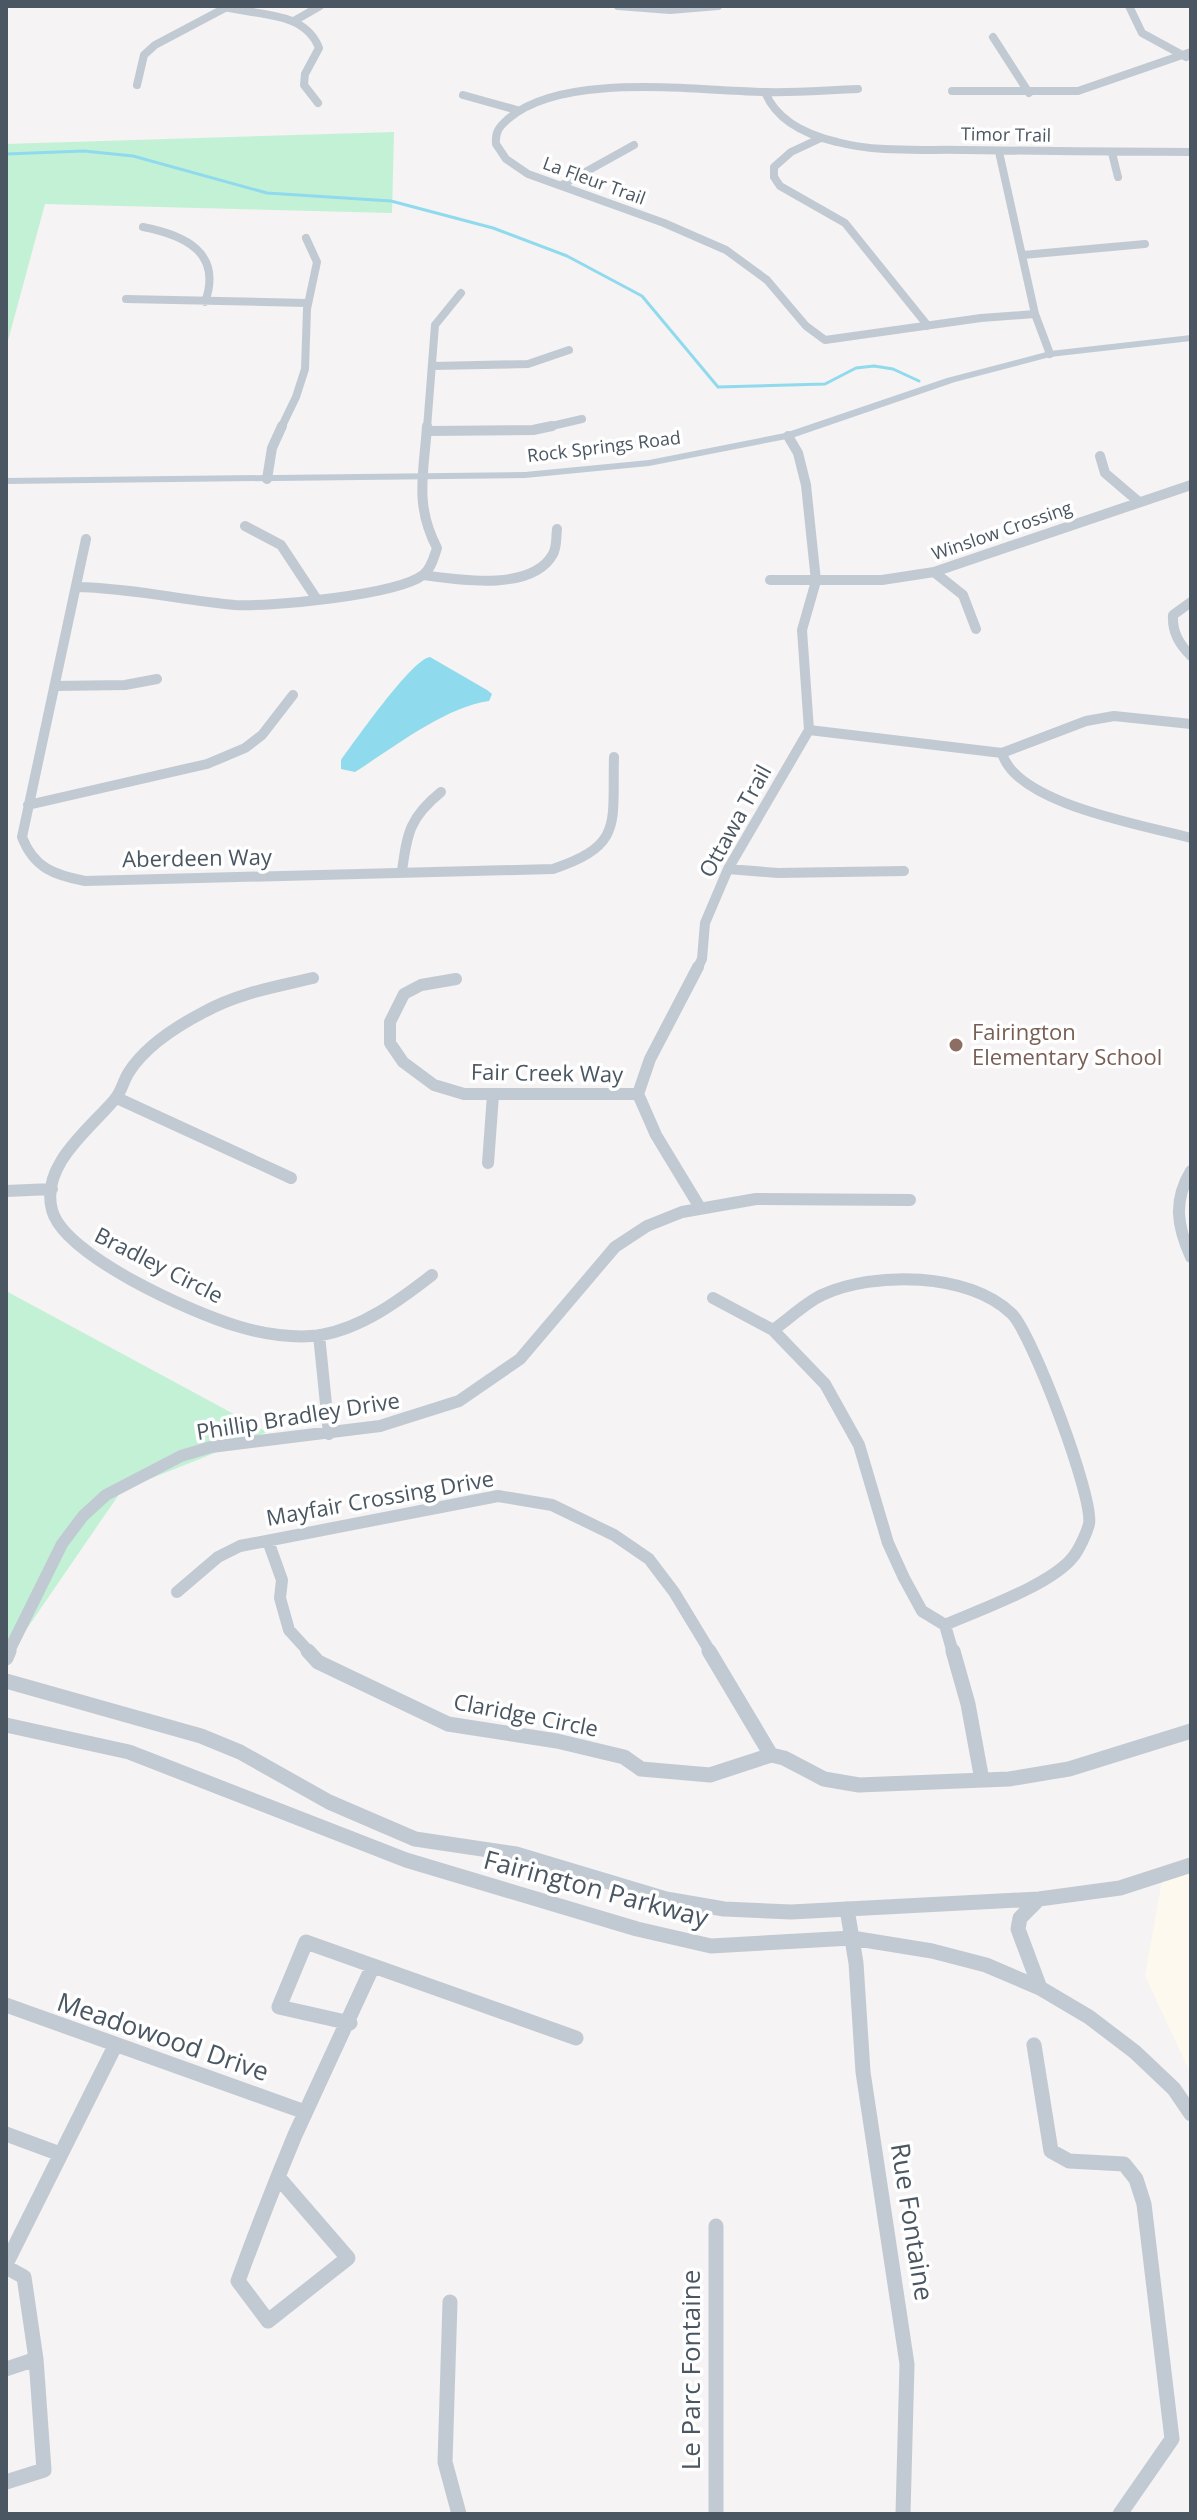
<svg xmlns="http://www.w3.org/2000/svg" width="1197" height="2520" font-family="'Open Sans',sans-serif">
<rect width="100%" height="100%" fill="#f5f3f3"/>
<path fill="#fdf9ef" d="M 1191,1862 L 1191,2075 L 1145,1976 L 1164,1869 Z"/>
<path fill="#c3f1d5" d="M 394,132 L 392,213 L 45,204 L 6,348 L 6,144 Z
M 6,1291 L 267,1432 L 122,1490 L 6,1659 Z"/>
<path fill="#90daee" d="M 430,657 L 487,690 L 492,694 L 489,701 C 445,707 393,748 355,772 L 341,769 L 341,760 C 355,741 412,659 430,657 Z"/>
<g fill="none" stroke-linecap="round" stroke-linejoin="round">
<path stroke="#90daee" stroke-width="3" d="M 6,154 L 84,151 L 133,156 L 267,193 L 391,201 L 493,228 L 567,256 L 642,296 L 718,387 L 825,384 L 856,368 L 874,366 L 893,369 L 919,381"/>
<path stroke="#c1cad2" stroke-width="8" d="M 220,6 C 254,16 304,9 319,48 L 305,74 L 304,85 L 318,103
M 618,6 L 670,10 L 718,6
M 1129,6 L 1142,33 L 1186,57
M 294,21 L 320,6
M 993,37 L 1029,93
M 137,85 L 144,55 L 155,45 L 225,8
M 858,89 C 827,90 797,93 766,92 C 698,91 562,71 508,119 C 499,127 495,132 496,144 L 506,159 L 528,174 L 664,223 L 726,250 L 767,280 L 806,326 L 825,340 L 981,318 L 1035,314
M 952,91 L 1078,91 L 1191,52
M 765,92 C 777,122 807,135 837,142 C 879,153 922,149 965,150 C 1040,151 1116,152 1191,152
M 463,95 L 517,110
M 821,138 L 791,152 L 774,167 L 774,177 L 780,186 L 845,223 L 928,326
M 999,152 L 1035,314 L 1050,354
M 1112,153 L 1118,177
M 562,185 L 634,145
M 143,227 C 184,235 223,252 205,302
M 1023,255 L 1145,244
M 126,299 L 307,303
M 432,366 L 528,364 L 569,350
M 281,428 L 296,397 L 305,369 L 307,309 L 317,262 L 306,238
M 427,428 L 435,325 L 461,293
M 543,428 L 582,419"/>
<path stroke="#c1cad2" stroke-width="10" d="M 428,431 L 533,430 L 552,426
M 1100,456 L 1105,473 L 1139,502
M 267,479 L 272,448 L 282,426
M 245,526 L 281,545 L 316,598
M 86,539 L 22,837 C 34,868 54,875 85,881 L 553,869 C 624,845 612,824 614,757
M 934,572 L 963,595 L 976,629
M 423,575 C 459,580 532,592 553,554 C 557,547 556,537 557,529
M 770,580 L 882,580 L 934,572 L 1191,485
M 76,587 C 130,588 182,600 235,605 C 270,607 397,595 423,575 C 431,569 434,557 437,548 C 414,504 424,473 427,426
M 1191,602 L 1173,615 C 1172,632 1179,644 1191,656
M 55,686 L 125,685 L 157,679
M 809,730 L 1002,753 L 1086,721 L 1114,716 L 1191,724
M 1002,753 C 1016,804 1144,825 1191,838
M 28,805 L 207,764 L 245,748 L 262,735 L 293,695
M 728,869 L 778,873 L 904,871
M 402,871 C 407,833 410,817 441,792
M 697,969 L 702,959 L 705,923 L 728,869 L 809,730 L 802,630 L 816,581 L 806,485 L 798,453 L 788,436"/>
<path stroke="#c1cad2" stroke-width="12" d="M 698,967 L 650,1059 L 638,1094 L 656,1135 L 699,1206
M 313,978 C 275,987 238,993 204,1012 C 177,1026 145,1047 129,1072 C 123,1081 122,1091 115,1099 C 90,1129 40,1165 52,1210 C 64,1256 193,1313 237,1326 C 263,1334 295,1339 321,1335 C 362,1328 400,1300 432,1275
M 456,979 L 421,985 L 404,994 L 390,1022 L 390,1043 L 403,1062 L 434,1085 L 464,1094 L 638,1094
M 117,1098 L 291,1178
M 488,1163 L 493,1095
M 1191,1171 C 1173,1201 1177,1226 1191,1257
M 6,1191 L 52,1189
M 713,1298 L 773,1330 L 825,1384 L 859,1445 L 888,1543 L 904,1578 L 922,1611 L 945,1625 L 953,1653
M 773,1330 C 789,1319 805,1303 822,1295 C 874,1271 969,1272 1012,1314 C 1032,1334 1094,1497 1089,1524 C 1087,1532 1079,1550 1073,1557 C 1051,1585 979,1610 945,1625
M 319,1335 L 329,1434
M 268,1541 L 282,1580 L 280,1598 L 289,1630 L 310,1653
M 177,1592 L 218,1557 L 240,1546 L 498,1496 L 552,1505 L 614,1535 L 649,1559 L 674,1592 L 711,1653
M 8,1653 L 62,1544 L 83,1516 L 106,1495 L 181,1456 L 211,1447 L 380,1426 L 459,1401 L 520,1359 L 615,1247 L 647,1226 L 682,1212 L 756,1199 L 910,1200"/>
<path stroke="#c1cad2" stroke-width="15" d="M 308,1651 L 318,1662 L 448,1724 L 557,1741 L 624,1757 L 641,1769 L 710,1775 L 771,1755
M 709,1651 L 771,1755 L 784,1758 L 824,1779 L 859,1785 L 1009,1779 L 1069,1769 L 1191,1731
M 953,1651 L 968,1704 L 982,1780
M 6,1658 L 9,1651
M 6,1681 L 201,1736 L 240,1752 L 329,1802 L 415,1839 L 516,1854 L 666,1899 L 724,1909 L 791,1912 L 1039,1899 L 1120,1888 L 1191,1865
M 6,1725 L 129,1752 L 406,1860 L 637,1929 L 711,1946 L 852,1938 L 932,1951 L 986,1965 L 1040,1988 L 1089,2017 L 1135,2052 L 1174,2089 L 1191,2114
M 1039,1899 L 1020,1918 L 1018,1929 L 1040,1988
M 847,1909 L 856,1963 L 863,2072 L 907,2364 L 903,2514
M 6,2005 L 305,2112
M 350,2023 L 279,2007 L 306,1942 L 576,2038
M 1034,2045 L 1051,2151 L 1069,2161 L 1124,2164 L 1136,2179 L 1144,2204 L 1172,2439 L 1120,2514
M 6,2134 L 60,2154
M 278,2177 L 348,2258 L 268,2321 L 238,2281 C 256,2232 275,2183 295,2135 L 372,1968
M 716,2226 L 716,2514
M 6,2264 L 115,2046
M 6,2267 L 24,2277 L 36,2359
M 450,2302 L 445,2462 L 459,2514
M 6,2369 L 36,2359 L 44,2470 L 6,2482"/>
<path fill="#c1cbd6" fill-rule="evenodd" d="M 1191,335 L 1191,341 L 1050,357 L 955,382 L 792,438 L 649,466 L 525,478 L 6,484 L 6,478 L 525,472 L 649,460 L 785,433 L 947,378 L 1050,351 Z"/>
</g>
<circle fill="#8d6e63" stroke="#fff" stroke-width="3" cx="956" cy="1045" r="8"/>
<g text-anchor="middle" stroke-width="7" stroke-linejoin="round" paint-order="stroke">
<g font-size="18" fill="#4a5661" stroke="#fff">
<text transform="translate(1006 135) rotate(1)" y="6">Timor Trail</text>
<text transform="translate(594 181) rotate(20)" y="6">La Fleur Trail</text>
<text transform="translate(604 447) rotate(-7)" y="6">Rock Springs Road</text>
<text transform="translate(1002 531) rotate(-19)" y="6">Winslow Crossing</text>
</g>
<g font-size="22" fill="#4a5661" stroke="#fff">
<text transform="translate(735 821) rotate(-61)" y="8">Ottawa Trail</text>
<text transform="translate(197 858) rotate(-1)" y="8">Aberdeen Way</text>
<text transform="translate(547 1073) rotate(1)" y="8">Fair Creek Way</text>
<text transform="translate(159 1265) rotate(27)" y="8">Bradley Circle</text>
<text transform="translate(298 1416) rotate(-9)" y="8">Phillip Bradley Drive</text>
<text transform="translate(380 1498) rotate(-10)" y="8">Mayfair Crossing Drive</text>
<text transform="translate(526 1715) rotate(11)" y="8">Claridge Circle</text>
</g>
<g font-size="22" fill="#785e54" stroke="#fff" text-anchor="start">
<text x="972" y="1040">Fairington<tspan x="972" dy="25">Elementary School</tspan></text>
</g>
<g font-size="26" fill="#4a5661" stroke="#fff">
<text transform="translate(596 1889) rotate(15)" y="9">Fairington Parkway</text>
<text transform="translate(163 2037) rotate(19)" y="9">Meadowood Drive</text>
<text transform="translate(912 2222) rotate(81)" y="9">Rue Fontaine</text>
<text transform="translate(691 2370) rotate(-90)" y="9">Le Parc Fontaine</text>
</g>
</g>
<rect width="1197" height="2520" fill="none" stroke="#4a5661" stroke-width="16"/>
</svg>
